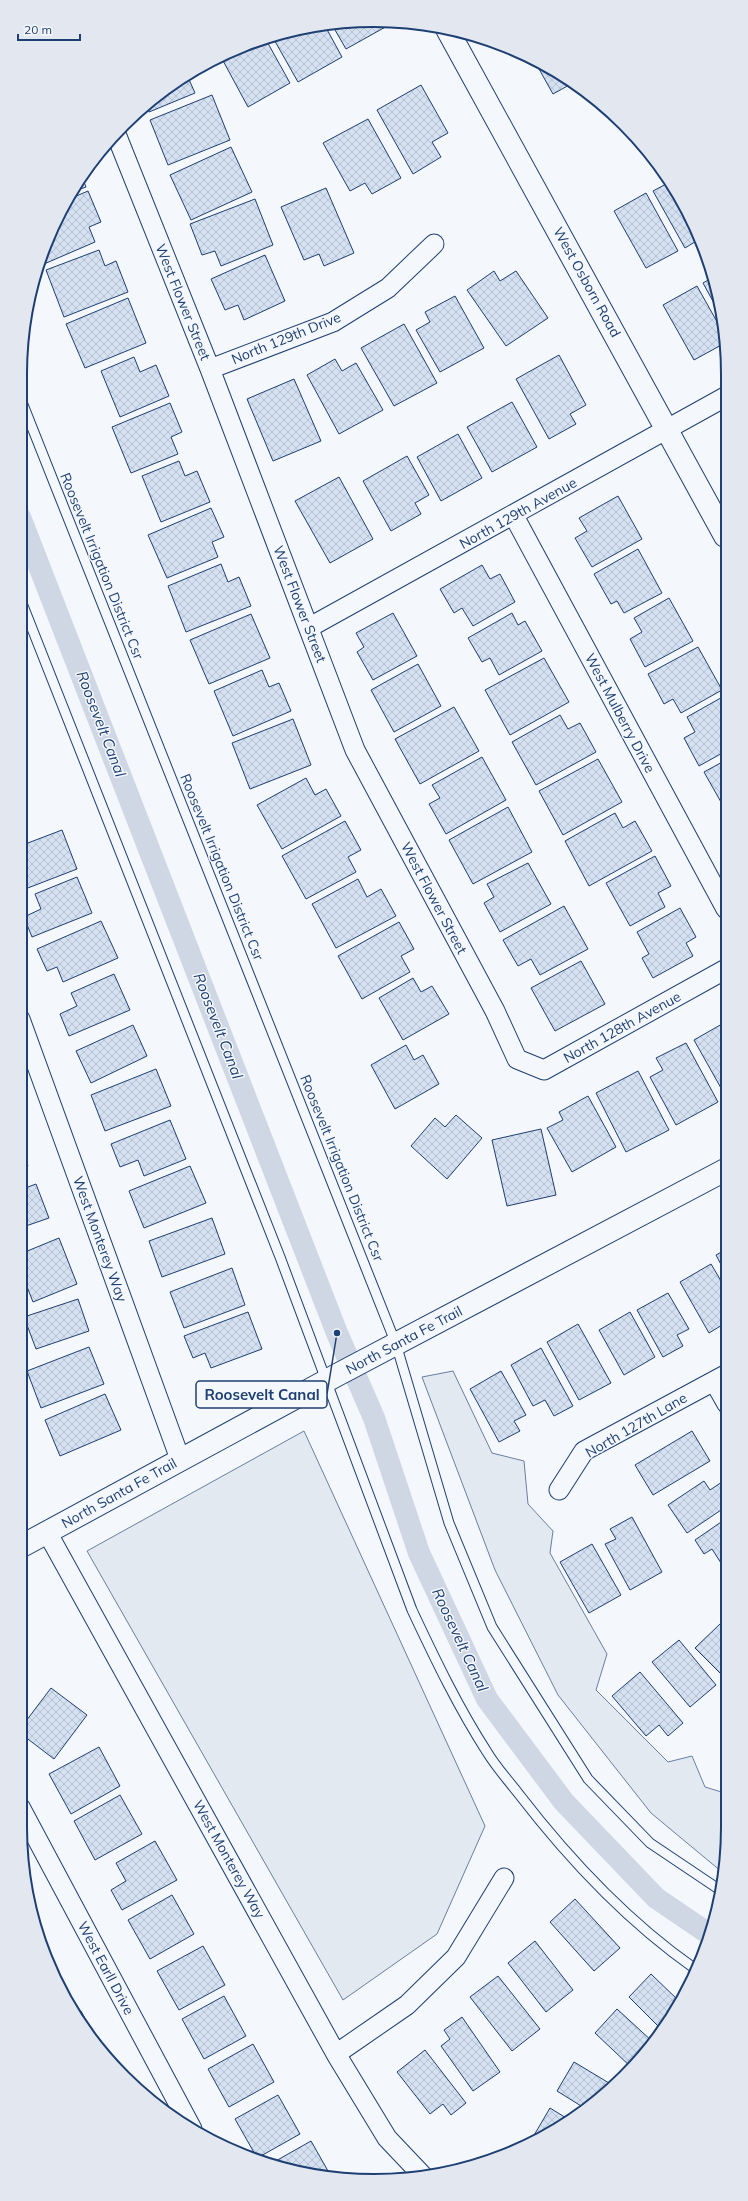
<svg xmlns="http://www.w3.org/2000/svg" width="748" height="2201" font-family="Mulish,sans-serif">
<defs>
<pattern id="building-cross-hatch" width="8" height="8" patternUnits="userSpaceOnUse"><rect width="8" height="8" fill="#d5e0f0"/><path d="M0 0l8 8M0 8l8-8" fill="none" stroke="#b6c1d1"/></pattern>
</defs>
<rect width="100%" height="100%" fill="#f4f7fb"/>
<path fill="#e3e9f0" stroke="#687fa3" d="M 453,1371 L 492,1453 L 524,1461 L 528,1504 L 553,1531 L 550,1553 L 607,1654 L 596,1690 L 668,1762 L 692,1756 L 705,1787 L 728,1794 L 728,1827 L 722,1872 L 651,1813 L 558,1695 L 495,1570 L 422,1377 Z
M 304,1431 L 485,1826 L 437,1934 L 343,2000 L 87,1551 Z"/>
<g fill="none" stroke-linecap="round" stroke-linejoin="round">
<path stroke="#cfd7e4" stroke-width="22" d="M 20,517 L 337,1333 L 374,1418 L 419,1553 L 487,1699 L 564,1802 L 656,1898 L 709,1934"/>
</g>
<path fill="url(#building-cross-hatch)" stroke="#1d3f73" d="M 387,21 L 389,25 L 346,49 L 331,23 Z
M 324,24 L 342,57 L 298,82 L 272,36 Z
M 265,38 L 290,83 L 248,107 L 221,57 Z
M 534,60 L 551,68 L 571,84 L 553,94 Z
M 187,75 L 195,93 L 149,112 L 146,104 Z
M 421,85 L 448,133 L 432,142 L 441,157 L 413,174 L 377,110 Z
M 212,95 L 230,140 L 168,165 L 150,120 Z
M 368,119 L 401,178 L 372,194 L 365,183 L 350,191 L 323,143 Z
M 231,147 L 252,192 L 191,220 L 170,175 Z
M 82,177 L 86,187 L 72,192 Z
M 668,183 L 692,218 L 698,240 L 685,248 L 653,191 Z
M 326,188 L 354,253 L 324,266 L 319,254 L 304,260 L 281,207 Z
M 88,191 L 101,222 L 89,227 L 95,242 L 44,264 L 41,259 L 56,218 L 67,200 Z
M 646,193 L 678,251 L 646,268 L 614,211 Z
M 255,199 L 273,245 L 221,266 L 215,251 L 202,255 L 190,224 Z
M 99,250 L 105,266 L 116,261 L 128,292 L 64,317 L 46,270 Z
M 265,255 L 285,301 L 244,320 L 238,305 L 225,310 L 211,279 Z
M 494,271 L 500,281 L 516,271 L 548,318 L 506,346 L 467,290 Z
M 710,279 L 721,316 L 703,283 Z
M 697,286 L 725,336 L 725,343 L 694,360 L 663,305 Z
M 455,296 L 484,348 L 440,372 L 416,330 L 430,322 L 425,312 Z
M 128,298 L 146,343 L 85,368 L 66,324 Z
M 404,324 L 437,383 L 394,406 L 361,348 Z
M 559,355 L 586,405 L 570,414 L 576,424 L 549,439 L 516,379 Z
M 134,357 L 140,372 L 156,365 L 169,396 L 120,417 L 101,371 Z
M 335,359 L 342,371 L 356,363 L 383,410 L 339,434 L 307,375 Z
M 294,379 L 321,441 L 273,461 L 247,399 Z
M 512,402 L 537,447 L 492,472 L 467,427 Z
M 170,403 L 182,432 L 171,437 L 178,454 L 131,473 L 112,427 Z
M 458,434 L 482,478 L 441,501 L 417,457 Z
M 407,456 L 429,495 L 415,503 L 421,514 L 391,531 L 363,481 Z
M 179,461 L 185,476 L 197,471 L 210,502 L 161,522 L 142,476 Z
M 339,477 L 373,539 L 330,563 L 295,501 Z
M 618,496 L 642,539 L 592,567 L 575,538 L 587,531 L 579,518 Z
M 211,508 L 224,537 L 212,542 L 218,557 L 167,578 L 148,535 Z
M 638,549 L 662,593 L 624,613 L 617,601 L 611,604 L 594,574 Z
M 221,564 L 228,582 L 239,577 L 251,606 L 186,632 L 168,586 Z
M 482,565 L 490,579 L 500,574 L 515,602 L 473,626 L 462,608 L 454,613 L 440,589 Z
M 669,598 L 693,641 L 645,667 L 630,639 L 642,632 L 634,618 Z
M 393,613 L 417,656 L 373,680 L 357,652 L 364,647 L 356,633 Z
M 512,613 L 518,625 L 525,621 L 542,651 L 499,675 L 490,658 L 482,662 L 468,638 Z
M 251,614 L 270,658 L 209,684 L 190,640 Z
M 698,647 L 722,690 L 681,713 L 673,699 L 664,704 L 648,674 Z
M 544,658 L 569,702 L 510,735 L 485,690 Z
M 418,664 L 441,706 L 394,732 L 371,690 Z
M 262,670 L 269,687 L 279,683 L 291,711 L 233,736 L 214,691 Z
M 726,695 L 726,751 L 699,766 L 684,738 L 695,732 L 687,717 Z
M 454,707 L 479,751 L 420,784 L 395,739 Z
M 560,715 L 568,729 L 580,723 L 596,752 L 536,785 L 512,742 Z
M 293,719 L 311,765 L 250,789 L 232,743 Z
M 482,757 L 506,800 L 446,834 L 429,804 L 440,798 L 432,785 Z
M 598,759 L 622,802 L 563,835 L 539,791 Z
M 726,760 L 726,811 L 704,772 Z
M 306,778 L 315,795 L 326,789 L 341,816 L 282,849 L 257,805 Z
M 508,807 L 532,852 L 473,884 L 449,840 Z
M 615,813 L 623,828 L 635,821 L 652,851 L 589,886 L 565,841 Z
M 345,821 L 361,850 L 348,857 L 356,872 L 306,899 L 282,856 Z
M 62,830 L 77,869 L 20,891 L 20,846 Z
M 655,856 L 671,886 L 658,893 L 665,907 L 630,926 L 606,883 Z
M 528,863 L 551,904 L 500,932 L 484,903 L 494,897 L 487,884 Z
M 77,877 L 92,913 L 32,937 L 24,917 L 41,909 L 35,894 Z
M 358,879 L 367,897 L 381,889 L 396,916 L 336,948 L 312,904 Z
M 564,906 L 588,949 L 540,975 L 531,959 L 518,966 L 503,940 Z
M 680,908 L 696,937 L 686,943 L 693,956 L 653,978 L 642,958 L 649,954 L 637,932 Z
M 101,921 L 118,958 L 63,982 L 57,967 L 47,971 L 37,949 Z
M 399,922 L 414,949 L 401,956 L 410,972 L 362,999 L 338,956 Z
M 581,961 L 605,1004 L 555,1031 L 531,988 Z
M 114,974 L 130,1010 L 69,1036 L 60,1014 L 77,1006 L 71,993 Z
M 413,978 L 421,992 L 432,986 L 449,1014 L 403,1040 L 379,998 Z
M 722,1024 L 726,1032 L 726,1097 L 694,1040 Z
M 133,1025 L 147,1056 L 91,1083 L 76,1051 Z
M 686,1043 L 718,1102 L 676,1125 L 650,1077 L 663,1070 L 656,1058 Z
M 406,1045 L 414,1060 L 423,1055 L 439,1084 L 395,1109 L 371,1065 Z
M 156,1069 L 171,1106 L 105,1131 L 91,1095 Z
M 638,1071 L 669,1130 L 626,1152 L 596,1093 Z
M 588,1096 L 616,1147 L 572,1172 L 547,1128 L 563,1120 L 559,1112 Z
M 456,1115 L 482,1138 L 447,1179 L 411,1146 L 435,1118 L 445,1127 Z
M 170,1120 L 186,1159 L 144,1176 L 138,1160 L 120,1167 L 111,1144 Z
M 541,1129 L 556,1195 L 507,1206 L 492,1140 Z
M 20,1146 L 28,1166 L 20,1169 Z
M 190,1166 L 206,1203 L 144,1228 L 129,1191 Z
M 36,1184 L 49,1218 L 20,1228 L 20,1190 Z
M 212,1218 L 225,1254 L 162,1277 L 149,1241 Z
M 59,1238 L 77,1284 L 33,1302 L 20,1269 L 20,1254 Z
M 727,1249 L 727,1276 L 716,1255 Z
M 711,1264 L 727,1291 L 727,1312 L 724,1313 L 727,1322 L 709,1333 L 680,1282 Z
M 232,1268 L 245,1305 L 184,1328 L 170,1292 Z
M 668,1293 L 689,1329 L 677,1335 L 683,1346 L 663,1357 L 637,1310 Z
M 78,1299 L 89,1331 L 36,1349 L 24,1317 Z
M 248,1312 L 262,1349 L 211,1368 L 205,1353 L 193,1358 L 184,1336 Z
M 630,1312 L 655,1357 L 624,1375 L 599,1330 Z
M 578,1324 L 611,1383 L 579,1400 L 547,1342 Z
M 89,1347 L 104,1384 L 41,1408 L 27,1371 Z
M 541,1348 L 573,1406 L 554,1416 L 545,1400 L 533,1406 L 511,1365 Z
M 501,1371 L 526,1415 L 514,1421 L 520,1431 L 499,1442 L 470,1389 Z
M 105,1394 L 121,1430 L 60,1456 L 45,1420 Z
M 692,1431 L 710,1461 L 653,1495 L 635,1465 Z
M 725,1480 L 727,1484 L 727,1506 L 687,1533 L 668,1505 L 704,1481 L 710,1490 Z
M 632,1517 L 662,1572 L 630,1590 L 605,1544 L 616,1539 L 610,1529 Z
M 727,1518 L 727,1559 L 721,1563 L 712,1549 L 704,1554 L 695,1540 Z
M 592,1544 L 621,1595 L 589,1613 L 560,1562 Z
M 721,1623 L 728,1629 L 728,1681 L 695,1648 Z
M 679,1640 L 716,1685 L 690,1707 L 652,1662 Z
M 640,1672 L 683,1723 L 668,1736 L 659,1725 L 646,1736 L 612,1696 Z
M 51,1688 L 87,1715 L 54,1759 L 20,1733 L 20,1729 Z
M 99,1747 L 120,1786 L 71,1814 L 49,1774 Z
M 120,1795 L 142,1834 L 95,1860 L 74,1821 Z
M 155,1841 L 177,1880 L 122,1910 L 111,1890 L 126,1881 L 116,1863 Z
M 172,1895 L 194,1934 L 150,1959 L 128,1920 Z
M 575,1899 L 620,1948 L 594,1971 L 550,1922 Z
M 535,1941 L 573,1990 L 546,2012 L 508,1963 Z
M 203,1946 L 225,1985 L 179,2010 L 157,1971 Z
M 53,1964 L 74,2004 L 73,2004 L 49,1966 Z
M 651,1974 L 679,2001 L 668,2024 L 663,2031 L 629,1997 Z
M 498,1976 L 540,2029 L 512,2051 L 470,1997 Z
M 224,1996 L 246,2036 L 204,2059 L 182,2019 Z
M 617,2009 L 653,2042 L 632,2068 L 595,2033 Z
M 81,2011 L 102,2050 L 78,2013 Z
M 462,2017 L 500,2072 L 473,2091 L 441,2046 L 450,2039 L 444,2030 Z
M 253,2044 L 274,2082 L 229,2107 L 208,2069 Z
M 425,2050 L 466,2103 L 451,2115 L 443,2104 L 430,2114 L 397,2072 Z
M 574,2062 L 614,2086 L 586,2109 L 557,2091 Z
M 278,2095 L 300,2134 L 259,2157 L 256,2156 L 235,2119 Z
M 550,2108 L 571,2121 L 534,2138 L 533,2137 Z
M 311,2141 L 332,2178 L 274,2162 Z"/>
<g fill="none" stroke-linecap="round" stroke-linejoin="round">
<g stroke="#1d3f73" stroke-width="11">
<path id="service" d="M 20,397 L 396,1344 L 449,1523 L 492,1627 L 588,1779 L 650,1843 L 720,1890
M 20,598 L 280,1257 L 412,1610 C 435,1659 458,1707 487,1752 C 496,1767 508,1780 518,1793 C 568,1858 627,1921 694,1968"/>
</g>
<g stroke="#1d3f73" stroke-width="21">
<path id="minor" d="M 116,134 L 210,369 L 355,750 L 495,1011 L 517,1059 L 544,1070 L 726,969
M 210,369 L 333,322 L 388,288 L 434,244
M 514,516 L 726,909
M 310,627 L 725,397
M 20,1019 L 180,1459
M 714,1381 L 727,1404
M 559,1490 L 584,1451 L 727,1374
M 47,1532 L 336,2054 L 387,2138 L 423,2176
M 20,1807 L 192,2129
M 336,2054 L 407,2005 L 456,1957 L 504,1878"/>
</g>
<g stroke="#1d3f73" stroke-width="24">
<path id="tertiary" d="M 447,29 L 725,536
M 20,1547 L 337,1375 L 727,1169"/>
</g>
<use href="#service" stroke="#f4f7fb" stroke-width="9"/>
<use href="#minor" stroke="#f4f7fb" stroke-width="19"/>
<use href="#tertiary" stroke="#f4f7fb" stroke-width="22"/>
</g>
<g text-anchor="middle" stroke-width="3" stroke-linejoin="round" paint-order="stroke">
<g font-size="14" fill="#1d3f73" stroke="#f4f7fb">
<text transform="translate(587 282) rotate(61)" y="5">West Osborn Road</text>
<text transform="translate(183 302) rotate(68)" y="5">West Flower Street</text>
<text transform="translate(286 338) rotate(-22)" y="5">North 129th Drive</text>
<text transform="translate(518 513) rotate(-29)" y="5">North 129th Avenue</text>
<text transform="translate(102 566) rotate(68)" y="5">Roosevelt Irrigation District Csr</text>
<text transform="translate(300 604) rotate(69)" y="5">West Flower Street</text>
<text transform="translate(620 713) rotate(62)" y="5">West Mulberry Drive</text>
<text transform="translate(222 867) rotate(68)" y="5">Roosevelt Irrigation District Csr</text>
<text transform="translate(434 898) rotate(62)" y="5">West Flower Street</text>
<text transform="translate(622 1027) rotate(-29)" y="5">North 128th Avenue</text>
<text transform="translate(342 1168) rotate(68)" y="5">Roosevelt Irrigation District Csr</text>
<text transform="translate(100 1239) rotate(70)" y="5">West Monterey Way</text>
<text transform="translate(404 1340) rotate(-28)" y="5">North Santa Fe Trail</text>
<text transform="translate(636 1425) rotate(-30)" y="5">North 127th Lane</text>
<text transform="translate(119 1493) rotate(-29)" y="5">North Santa Fe Trail</text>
<text transform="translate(229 1859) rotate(61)" y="5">West Monterey Way</text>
<text transform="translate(106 1968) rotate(62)" y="5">West Earll Drive</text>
</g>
<g font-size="15" font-style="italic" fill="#1d3f73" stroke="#f4f7fb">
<text transform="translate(101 724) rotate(69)" y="5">Roosevelt Canal</text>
<text transform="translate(218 1026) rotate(69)" y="5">Roosevelt Canal</text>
<text transform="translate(460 1640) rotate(65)" y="5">Roosevelt Canal</text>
</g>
</g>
<path d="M0 0H748V2201H0ZM374 27H374A347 347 0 0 1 721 374V1827A347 347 0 0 1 374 2174H374A347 347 0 0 1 27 1827V374A347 347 0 0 1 374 27Z" fill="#e3e8f0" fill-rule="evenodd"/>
<path fill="none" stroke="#1d3f73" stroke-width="2" d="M374 27H374A347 347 0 0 1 721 374V1827A347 347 0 0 1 374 2174H374A347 347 0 0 1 27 1827V374A347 347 0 0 1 374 27Z"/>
<path fill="none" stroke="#1d3f73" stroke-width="1.5" d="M337 1333L327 1394"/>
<circle fill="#1d3f73" stroke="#f4f7fb" stroke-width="1.5" cx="337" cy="1333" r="4"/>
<rect fill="#f4f7fb" stroke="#1d3f73" stroke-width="1.5" x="196" y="1381" width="131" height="27" rx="4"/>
<g font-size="15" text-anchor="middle" font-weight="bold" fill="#1d3f73">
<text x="262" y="1400">Roosevelt Canal</text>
</g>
<path d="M18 34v6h62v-6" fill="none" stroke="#1d3f73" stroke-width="2"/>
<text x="24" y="34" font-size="12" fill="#1d3f73" stroke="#f4f7fb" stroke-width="3" paint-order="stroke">20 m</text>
</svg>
